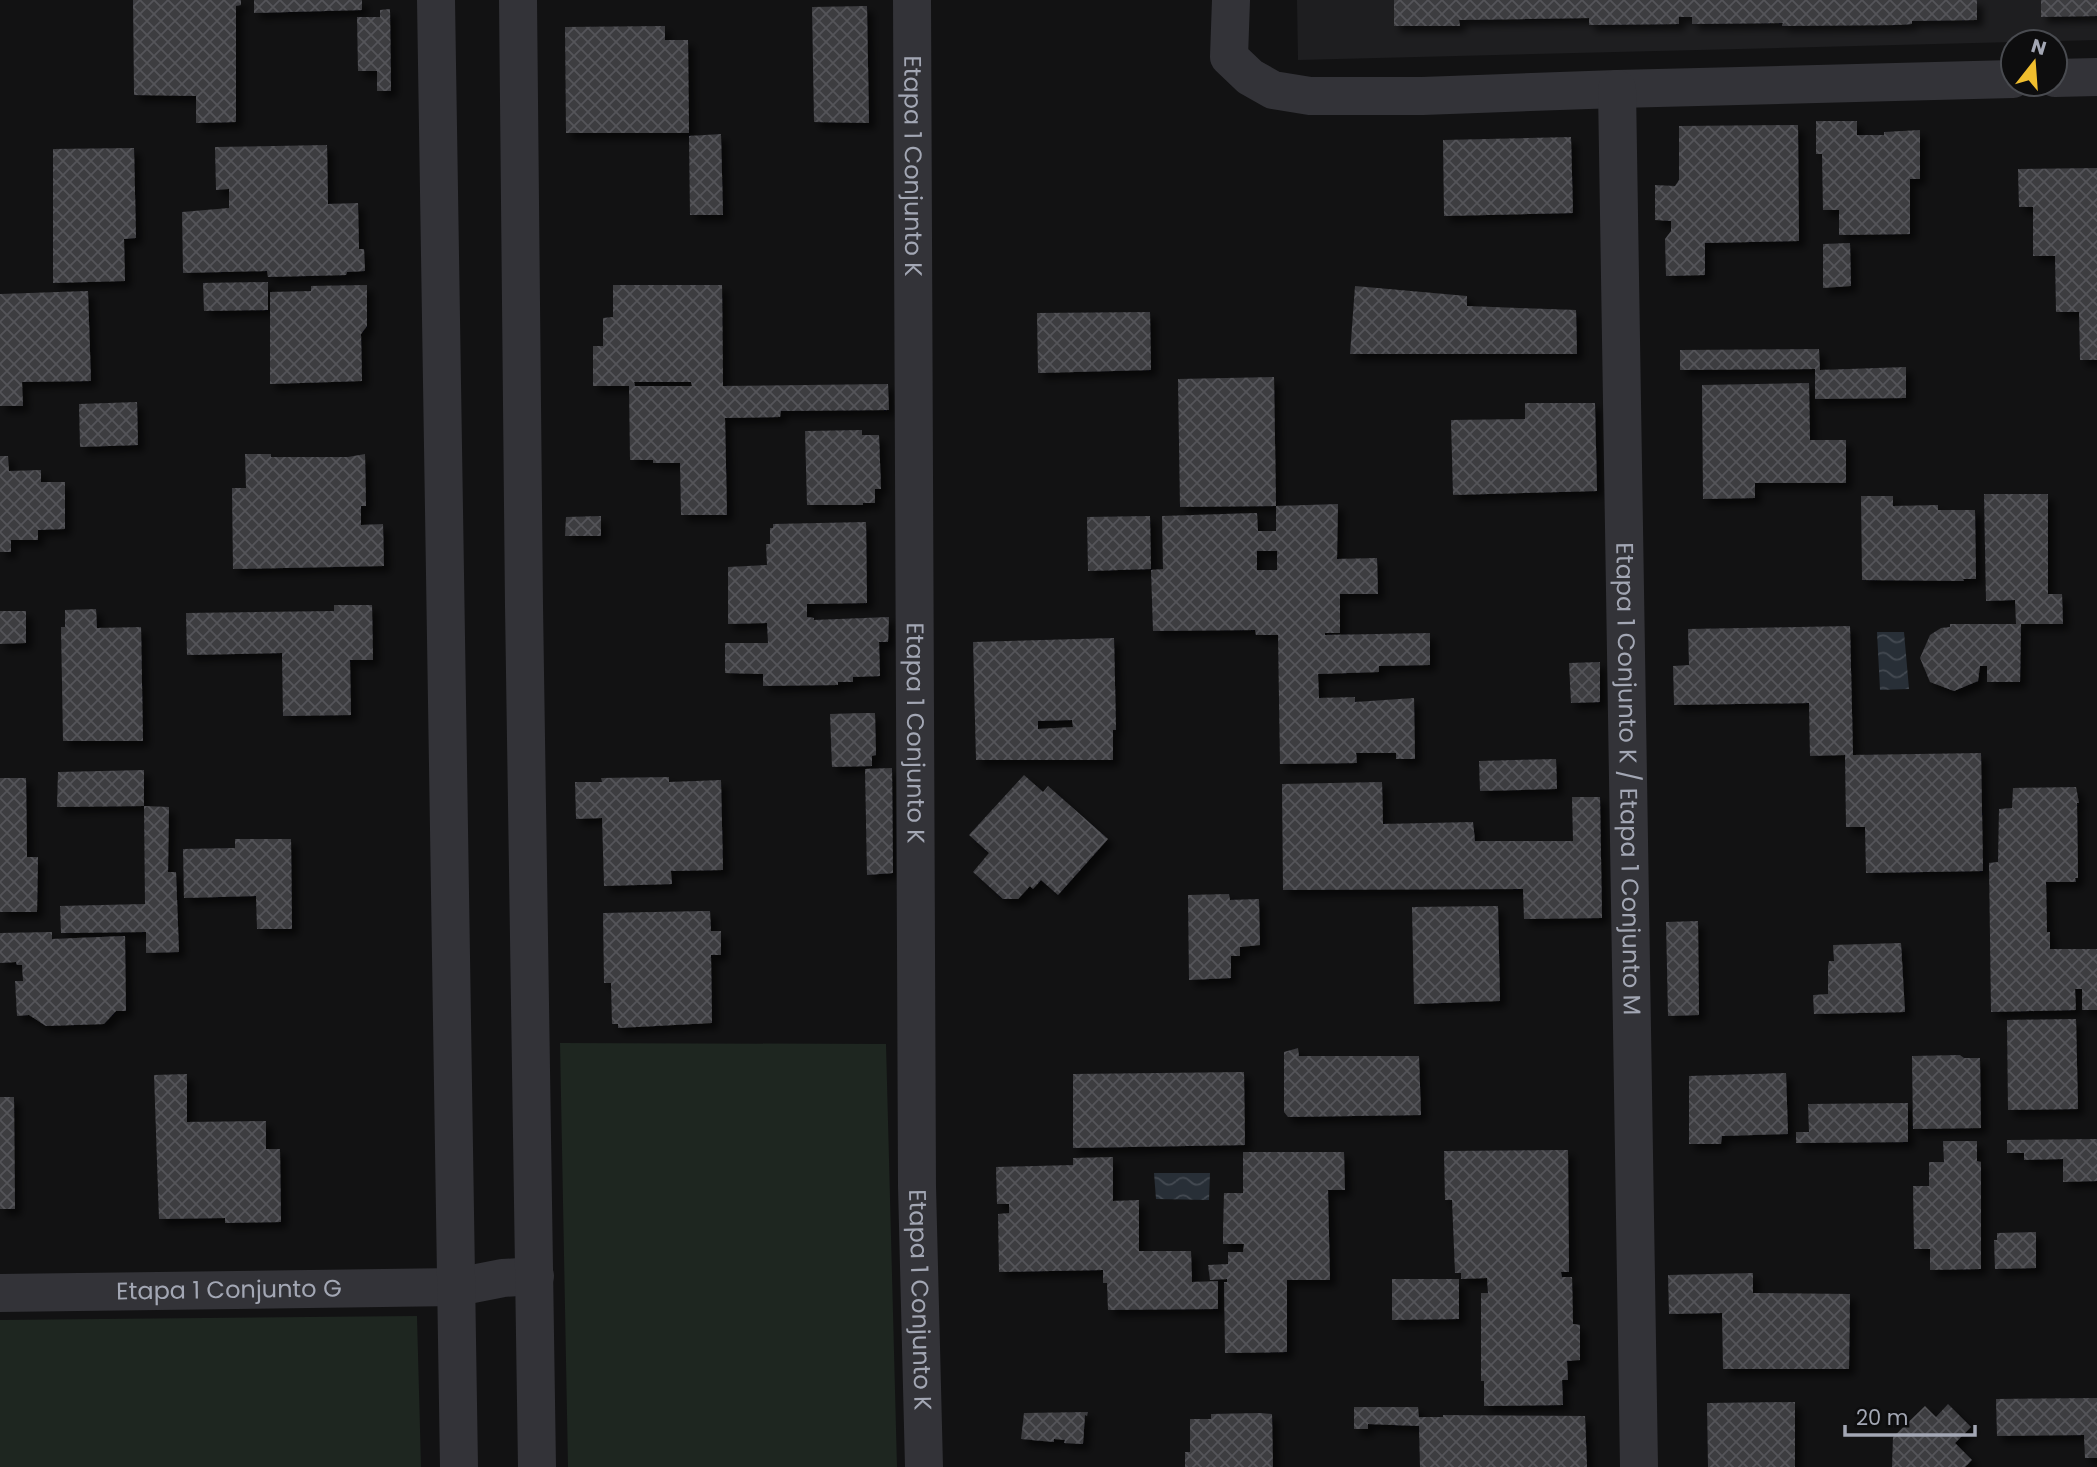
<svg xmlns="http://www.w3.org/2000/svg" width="2097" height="1467" font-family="Poppins,sans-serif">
<defs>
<pattern id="water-waves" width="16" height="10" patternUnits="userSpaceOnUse" patternTransform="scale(1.75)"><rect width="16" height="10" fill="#282f37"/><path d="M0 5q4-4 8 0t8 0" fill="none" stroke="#444a52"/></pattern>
<pattern id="building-cross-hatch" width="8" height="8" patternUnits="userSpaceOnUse" patternTransform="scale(1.75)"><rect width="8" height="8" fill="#3c3c40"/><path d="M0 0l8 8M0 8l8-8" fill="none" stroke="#555559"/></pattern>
<filter id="shadow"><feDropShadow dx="6" dy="6" stdDeviation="3.5" flood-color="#0009"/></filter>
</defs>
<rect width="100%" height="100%" fill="#121213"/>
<path fill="#1e1e20" d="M 1297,0 L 2097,0 L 2097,40 L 1298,60 Z"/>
<path fill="#1e2620" d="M 560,1043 L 886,1044 L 897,1467 L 568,1467 Z
M 417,1316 L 421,1467 L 0,1467 L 0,1320 Z"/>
<path fill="url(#water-waves)" d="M 1877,632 L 1904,632 L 1909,689 L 1880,690 Z
M 1154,1173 L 1210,1173 L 1209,1200 L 1156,1199 Z"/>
<path fill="url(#building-cross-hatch)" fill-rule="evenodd" filter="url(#shadow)" d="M 133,0 L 241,0 L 241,5 L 236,6 L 236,122 L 196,123 L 196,96 L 134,95 Z
M 254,0 L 362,0 L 362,10 L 254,13 Z
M 1394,0 L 1977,0 L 1977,20 L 1912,21 L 1912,24 L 1897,25 L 1782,26 L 1783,23 L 1692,24 L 1692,17 L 1679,17 L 1679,24 L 1589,25 L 1589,18 L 1459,20 L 1460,26 L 1394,26 Z
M 2041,0 L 2097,0 L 2097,16 L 2041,17 Z
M 867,6 L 869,123 L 814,122 L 812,7 Z
M 390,9 L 391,91 L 377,91 L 377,71 L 358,71 L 357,17 L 380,17 L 380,10 Z
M 665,26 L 665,40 L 688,40 L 689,133 L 566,133 L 565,27 Z
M 1816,121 L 1857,121 L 1857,135 L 1884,135 L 1884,132 L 1920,130 L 1920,179 L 1910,179 L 1910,234 L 1839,235 L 1839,210 L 1823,210 L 1822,154 L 1816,154 Z
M 1798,125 L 1799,241 L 1705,243 L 1705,275 L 1666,276 L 1665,239 L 1671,231 L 1671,221 L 1655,220 L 1655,185 L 1675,186 L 1679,180 L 1679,126 Z
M 721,134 L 723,215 L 690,215 L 689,136 Z
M 1571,137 L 1573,213 L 1444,216 L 1443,140 Z
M 327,145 L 328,204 L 358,203 L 359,249 L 364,249 L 365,271 L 347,272 L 346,275 L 268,277 L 267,271 L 183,273 L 182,212 L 229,208 L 229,189 L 216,190 L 215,147 Z
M 134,148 L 136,238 L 124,239 L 125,281 L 53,283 L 53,149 Z
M 2097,168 L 2097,360 L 2080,360 L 2079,312 L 2056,312 L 2055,256 L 2033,256 L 2033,207 L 2019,207 L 2018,169 Z
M 1850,243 L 1851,286 L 1823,288 L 1823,244 Z
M 268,282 L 268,310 L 204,311 L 203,283 Z
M 367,285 L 367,326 L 361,334 L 362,381 L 270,384 L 270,292 L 311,291 L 311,286 Z
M 613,285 L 722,285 L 723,386 L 888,384 L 889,410 L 781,411 L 780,417 L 725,418 L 727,515 L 681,515 L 680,463 L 653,463 L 653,460 L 630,460 L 629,386 L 593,386 L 593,346 L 603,346 L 603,318 L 613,317 ZM 634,382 L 691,382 L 692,386 L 635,386 Z
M 1355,286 L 1467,296 L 1467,306 L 1576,310 L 1577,354 L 1350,354 Z
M 88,291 L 91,381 L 22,382 L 23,406 L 0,406 L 0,294 Z
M 1150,312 L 1151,370 L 1038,373 L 1037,313 Z
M 1819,349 L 1820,370 L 1906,367 L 1906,398 L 1815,399 L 1815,369 L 1680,370 L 1680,350 Z
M 1274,377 L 1276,506 L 1180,507 L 1178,379 Z
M 1809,383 L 1810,440 L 1846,440 L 1846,483 L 1755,483 L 1755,498 L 1703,499 L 1702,385 Z
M 137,402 L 138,445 L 80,447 L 79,404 Z
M 1525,403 L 1595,403 L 1597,491 L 1453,495 L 1451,420 L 1525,419 Z
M 862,430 L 862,435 L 879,435 L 881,489 L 875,489 L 875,503 L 863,503 L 863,505 L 807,505 L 805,431 Z
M 245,454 L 271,454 L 271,457 L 348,457 L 365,454 L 366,506 L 361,506 L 361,525 L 383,524 L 384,566 L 233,569 L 232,488 L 246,488 Z
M 0,456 L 8,456 L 9,471 L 41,470 L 41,482 L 65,482 L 65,529 L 38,530 L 38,540 L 11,540 L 11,552 L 0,552 Z
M 1984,494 L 2048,494 L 2048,594 L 2062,594 L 2063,624 L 2021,624 L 2020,682 L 1987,682 L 1987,666 L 1980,666 L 1978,681 L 1954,691 L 1930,682 L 1920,658 L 1930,635 L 1941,628 L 1950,627 L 1950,624 L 2016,624 L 2015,600 L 1986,601 Z
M 1861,496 L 1893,496 L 1893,506 L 1938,505 L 1938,510 L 1975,510 L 1976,579 L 1963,579 L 1964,581 L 1862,580 Z
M 1338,504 L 1337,559 L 1377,558 L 1378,594 L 1340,594 L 1340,633 L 1325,633 L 1325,635 L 1430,633 L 1430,665 L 1379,666 L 1379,672 L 1318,674 L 1319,698 L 1355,697 L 1355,702 L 1414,698 L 1415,759 L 1396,759 L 1396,753 L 1356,753 L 1357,763 L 1280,764 L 1278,635 L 1256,635 L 1255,630 L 1153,631 L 1151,570 L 1163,569 L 1162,516 L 1257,513 L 1258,531 L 1276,531 L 1276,506 ZM 1257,551 L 1277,551 L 1277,570 L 1257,570 Z
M 601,516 L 601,536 L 565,536 L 566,517 Z
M 1150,516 L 1151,569 L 1088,571 L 1087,517 Z
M 866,522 L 867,603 L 807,604 L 807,617 L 814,618 L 814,620 L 889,617 L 888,642 L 879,642 L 880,676 L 853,677 L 853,682 L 838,682 L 838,685 L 763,686 L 763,674 L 725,673 L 725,643 L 768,643 L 767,623 L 728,624 L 728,567 L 767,565 L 766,544 L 770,544 L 770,528 L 773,528 L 773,524 Z
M 334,605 L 372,605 L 373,660 L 350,660 L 351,715 L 283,716 L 282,653 L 187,655 L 186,613 L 334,611 Z
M 96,609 L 97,628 L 141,627 L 143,741 L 63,741 L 61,627 L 65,627 L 65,610 Z
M 0,611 L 26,611 L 26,643 L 0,644 Z
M 1850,626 L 1853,755 L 1981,753 L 1983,871 L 1866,873 L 1865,827 L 1846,827 L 1845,755 L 1810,756 L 1809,703 L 1674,705 L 1673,666 L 1689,665 L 1688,629 Z
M 1114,638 L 1116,730 L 1113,730 L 1113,760 L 976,760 L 973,642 ZM 1072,720 L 1073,727 L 1038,729 L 1038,721 Z
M 1600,662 L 1600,702 L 1571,703 L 1569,663 Z
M 863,713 L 875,713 L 876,755 L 872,756 L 872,766 L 832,767 L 830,714 Z
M 1556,759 L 1557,789 L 1480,791 L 1479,761 Z
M 892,768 L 893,873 L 867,875 L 865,769 Z
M 144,770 L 144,806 L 57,807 L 58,772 Z
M 1024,775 L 1043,792 L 1048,786 L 1108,839 L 1058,895 L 1041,880 L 1033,889 L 1030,886 L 1018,899 L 1003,899 L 973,872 L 989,853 L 969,835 Z
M 669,777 L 669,782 L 721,780 L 723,870 L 671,871 L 672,884 L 604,886 L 602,818 L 576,819 L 575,782 L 602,782 L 601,778 Z
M 0,778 L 26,778 L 27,857 L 38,857 L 37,912 L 0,912 Z
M 1382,782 L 1383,824 L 1473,822 L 1475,841 L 1573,841 L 1572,797 L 1600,797 L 1602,918 L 1524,919 L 1523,889 L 1283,890 L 1282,784 Z
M 2076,787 L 2079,803 L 2077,803 L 2078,878 L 2075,878 L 2076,882 L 2046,882 L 2047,932 L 2050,932 L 2050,949 L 2097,949 L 2097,1010 L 2082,1010 L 2082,989 L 2075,989 L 2076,1010 L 1991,1012 L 1989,863 L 1998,862 L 1999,809 L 2012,808 L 2013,788 Z
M 144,806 L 169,807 L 168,872 L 176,872 L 179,952 L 146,953 L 146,932 L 61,933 L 60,906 L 145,904 Z
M 235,839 L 291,839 L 292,929 L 257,929 L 256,896 L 184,898 L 183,849 L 235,848 Z
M 1229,894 L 1230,900 L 1259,899 L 1260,945 L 1240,947 L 1240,956 L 1231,956 L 1231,978 L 1189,980 L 1188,895 Z
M 1498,906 L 1500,1001 L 1414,1004 L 1412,907 Z
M 705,911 L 710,911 L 711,931 L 721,931 L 721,955 L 711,955 L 712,1023 L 618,1028 L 618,1024 L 612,1024 L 611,983 L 604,983 L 603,913 Z
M 1698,921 L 1699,1015 L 1668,1016 L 1666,922 Z
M 52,932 L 52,939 L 125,936 L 126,1011 L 116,1011 L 104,1024 L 46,1026 L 29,1015 L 17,1016 L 15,981 L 23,981 L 22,965 L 17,965 L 16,962 L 0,963 L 0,933 Z
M 1901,943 L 1905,1012 L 1814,1014 L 1813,995 L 1828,994 L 1828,966 L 1829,961 L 1834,961 L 1833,945 Z
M 2076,1019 L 2078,1109 L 2008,1110 L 2007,1020 Z
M 1298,1048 L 1299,1056 L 1419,1056 L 1421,1115 L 1288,1117 L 1284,1112 L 1284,1052 Z
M 1960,1055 L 1964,1058 L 1980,1058 L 1981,1128 L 1913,1129 L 1912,1056 Z
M 1244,1072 L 1245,1145 L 1073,1148 L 1073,1074 Z
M 1786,1073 L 1788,1134 L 1722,1136 L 1721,1144 L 1689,1144 L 1689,1076 Z
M 187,1074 L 187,1122 L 266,1121 L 266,1149 L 280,1149 L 281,1222 L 225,1223 L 225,1218 L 159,1219 L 154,1075 Z
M 0,1097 L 14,1097 L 15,1209 L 0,1209 Z
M 1908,1103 L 1908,1142 L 1796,1143 L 1796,1132 L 1809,1132 L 1808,1104 Z
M 2097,1139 L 2097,1181 L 2063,1182 L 2063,1159 L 2024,1160 L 2024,1153 L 2007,1153 L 2007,1140 Z
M 1943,1141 L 1977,1141 L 1977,1161 L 1981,1162 L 1981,1269 L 1930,1270 L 1930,1249 L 1914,1249 L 1913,1186 L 1929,1186 L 1929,1162 L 1944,1162 Z
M 1568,1150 L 1569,1272 L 1561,1272 L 1562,1277 L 1572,1277 L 1573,1324 L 1580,1325 L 1580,1360 L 1567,1361 L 1568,1380 L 1562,1380 L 1563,1405 L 1484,1406 L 1484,1381 L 1481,1381 L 1481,1293 L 1488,1293 L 1487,1278 L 1461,1279 L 1461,1273 L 1455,1273 L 1452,1200 L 1445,1200 L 1444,1151 Z
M 1243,1152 L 1344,1152 L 1345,1190 L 1328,1190 L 1330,1280 L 1287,1280 L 1287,1352 L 1225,1353 L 1224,1282 L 1227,1282 L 1227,1279 L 1210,1280 L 1208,1265 L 1228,1264 L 1228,1252 L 1243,1252 L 1244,1244 L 1223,1244 L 1223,1233 L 1224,1193 L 1243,1193 Z
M 1113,1157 L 1113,1201 L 1139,1200 L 1139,1251 L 1191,1251 L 1192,1282 L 1218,1281 L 1218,1309 L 1108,1310 L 1107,1283 L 1103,1283 L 1103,1270 L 999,1272 L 998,1214 L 1009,1213 L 1009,1204 L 997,1204 L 996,1167 L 1073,1165 L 1073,1158 Z
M 2036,1232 L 2036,1268 L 1995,1269 L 1994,1240 L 1997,1240 L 1997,1233 Z
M 1753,1273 L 1753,1293 L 1850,1294 L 1849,1369 L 1723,1369 L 1722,1313 L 1669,1314 L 1668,1275 Z
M 1392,1279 L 1459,1279 L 1459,1319 L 1392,1320 Z
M 2097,1398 L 2097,1458 L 2085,1458 L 2084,1435 L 1997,1436 L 1996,1399 Z
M 1795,1402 L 1795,1467 L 1708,1467 L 1707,1403 Z
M 1948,1404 L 1971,1427 L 1955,1443 L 1972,1460 L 1965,1467 L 1892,1467 L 1893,1437 L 1925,1406 L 1936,1417 Z
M 1354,1407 L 1418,1407 L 1419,1417 L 1443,1417 L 1443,1415 L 1585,1416 L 1587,1467 L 1420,1467 L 1419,1426 L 1368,1424 L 1368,1429 L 1354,1429 Z
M 1088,1412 L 1087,1416 L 1085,1415 L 1083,1444 L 1064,1443 L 1065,1440 L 1054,1439 L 1054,1442 L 1021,1439 L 1024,1413 Z
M 1259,1413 L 1272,1414 L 1273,1467 L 1185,1467 L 1185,1452 L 1190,1452 L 1190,1419 L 1211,1419 L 1211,1414 Z"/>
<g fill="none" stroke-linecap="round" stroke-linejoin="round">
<g stroke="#333338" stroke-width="38">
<path id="s1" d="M 912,0 L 917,1186 L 924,1467"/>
<path d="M 1231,0 L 1229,57 L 1250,77 L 1273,90 L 1310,96 L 1422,96 L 1617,89 L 2013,79"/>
<path d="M 2055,78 L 2097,77"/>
<path id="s2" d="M 1617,89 L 1639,1467"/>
<path id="s3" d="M 0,1293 L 457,1287 L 503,1278 L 535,1276"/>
</g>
<path stroke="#333338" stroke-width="38" d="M 436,0 L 459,1467
M 518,0 L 524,606 L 537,1467"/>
</g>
<g text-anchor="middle" stroke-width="6" stroke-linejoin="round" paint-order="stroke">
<g font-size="24" fill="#a3a7b4" stroke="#0d0d0e">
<text dy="8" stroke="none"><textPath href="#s1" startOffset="166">Etapa 1 Conjunto K</textPath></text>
<text dy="8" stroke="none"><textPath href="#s1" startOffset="733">Etapa 1 Conjunto K</textPath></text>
<text dy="8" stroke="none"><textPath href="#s2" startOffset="690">Etapa 1 Conjunto K / Etapa 1 Conjunto M</textPath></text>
<text dy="8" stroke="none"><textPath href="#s3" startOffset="229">Etapa 1 Conjunto G</textPath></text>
<text dy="8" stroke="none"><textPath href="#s1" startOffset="1300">Etapa 1 Conjunto K</textPath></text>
</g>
</g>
<g transform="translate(2034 63) rotate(17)"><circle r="33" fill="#0d0d0e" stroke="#494b50" stroke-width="2"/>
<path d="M0-5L12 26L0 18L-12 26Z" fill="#f0be2e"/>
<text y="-10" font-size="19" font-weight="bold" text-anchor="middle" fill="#a3a7b4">N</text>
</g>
<path d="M1845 1425v10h130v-10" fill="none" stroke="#a3a7b4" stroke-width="3.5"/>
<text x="1856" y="1425" font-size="21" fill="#a3a7b4" stroke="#0d0d0e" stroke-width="5" paint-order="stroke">20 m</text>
</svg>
